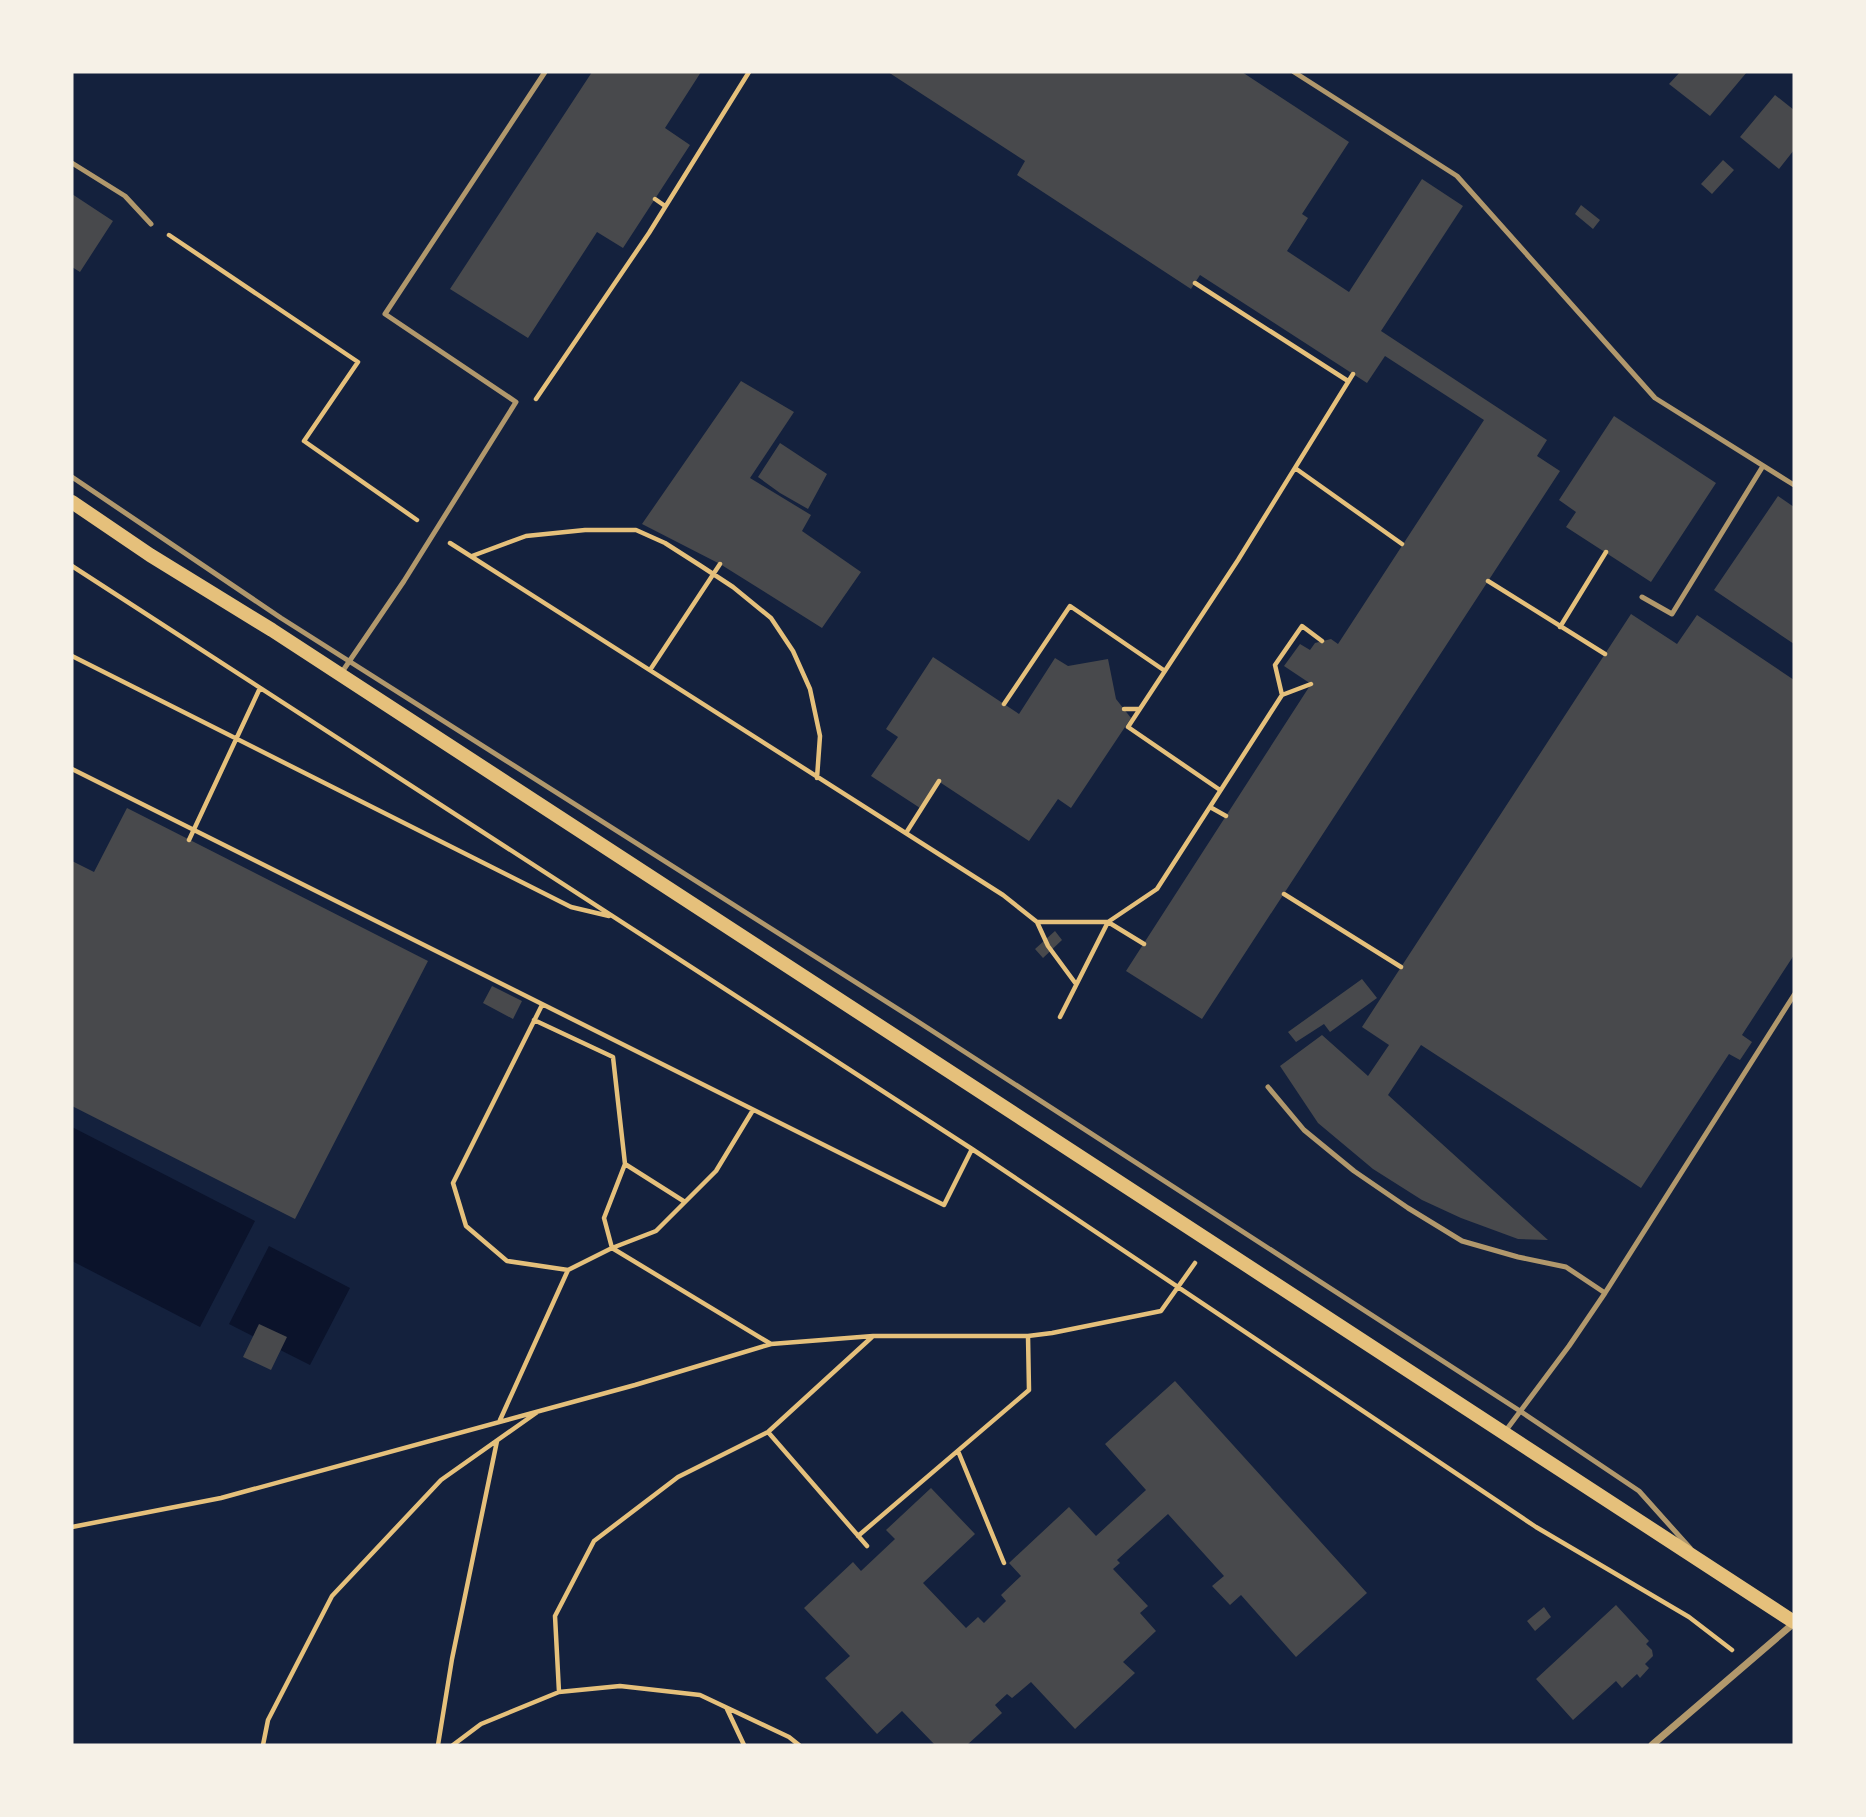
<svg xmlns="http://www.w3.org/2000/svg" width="1866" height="1817" font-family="Roboto,sans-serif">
<rect width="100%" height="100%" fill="#14213d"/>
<path fill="#0b132b" d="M 72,1127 L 255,1221 L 200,1327 L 72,1261 Z
M 269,1246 L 350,1288 L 310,1365 L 229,1324 Z"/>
<path fill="#48494c" d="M 592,72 L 701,72 L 665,128 L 690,145 L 623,248 L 597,232 L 528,338 L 450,289 Z
M 888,72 L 1242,72 L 1349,142 L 1302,214 L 1308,218 L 1287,251 L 1349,292 L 1422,179 L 1463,206 L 1381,331 L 1547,440 L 1537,456 L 1560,471 L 1202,1019 L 1126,971 L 1311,684 L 1284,666 L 1300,644 L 1310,650 L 1315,643 L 1331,639 L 1338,644 L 1484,420 L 1385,356 L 1367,383 L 1200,275 L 1191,289 L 1017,175 L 1025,161 Z
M 1680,72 L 1747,72 L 1710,116 L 1669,84 Z
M 1775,95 L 1794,110 L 1794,150 L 1779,169 L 1740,137 Z
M 1723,160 L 1734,170 L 1712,194 L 1701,184 Z
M 72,194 L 113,221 L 80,272 L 72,267 Z
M 1581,205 L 1600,220 L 1593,229 L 1575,214 Z
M 741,381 L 794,412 L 750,478 L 811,515 L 802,531 L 861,572 L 822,628 L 720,564 L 642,524 Z
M 1614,416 L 1716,483 L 1651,582 L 1566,527 L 1576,512 L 1559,500 Z
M 780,443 L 827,474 L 808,509 L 780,493 L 758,477 Z
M 1778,496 L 1794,507 L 1794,644 L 1714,590 Z
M 1631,614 L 1677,644 L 1697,615 L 1794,680 L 1794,955 L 1742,1035 L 1752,1042 L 1740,1060 L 1729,1054 L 1641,1188 L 1421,1045 L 1388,1095 L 1548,1240 L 1518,1239 L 1461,1218 L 1422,1200 L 1373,1169 L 1318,1123 L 1280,1066 L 1322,1035 L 1368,1076 L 1389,1045 L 1362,1027 Z
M 933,657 L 1019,714 L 1055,658 L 1068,666 L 1108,659 L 1116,699 L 1131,718 L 1071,808 L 1058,799 L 1029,841 L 938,781 L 920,808 L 871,776 L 898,737 L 886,729 Z
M 127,808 L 428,961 L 295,1219 L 72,1106 L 72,861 L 94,872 Z
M 1055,931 L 1062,940 L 1043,958 L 1035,949 Z
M 1362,979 L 1377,998 L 1330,1032 L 1324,1024 L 1296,1042 L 1288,1032 Z
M 492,986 L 522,1001 L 513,1019 L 483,1003 Z
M 259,1324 L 287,1337 L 271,1370 L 243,1357 Z
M 1175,1381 L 1367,1593 L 1296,1657 L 1241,1595 L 1230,1605 L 1212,1586 L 1224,1576 L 1168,1514 L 1117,1560 L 1120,1563 L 1113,1569 L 1148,1606 L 1140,1613 L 1156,1631 L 1123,1662 L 1135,1673 L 1075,1729 L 1031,1682 L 1012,1698 L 1007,1694 L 995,1705 L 1002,1713 L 967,1745 L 935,1745 L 902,1711 L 877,1734 L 825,1678 L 850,1656 L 804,1608 L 853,1562 L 861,1571 L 895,1539 L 886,1530 L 931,1488 L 975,1534 L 923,1583 L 966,1628 L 978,1617 L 984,1623 L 1006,1601 L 1001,1595 L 1021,1576 L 1009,1563 L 1069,1507 L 1096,1536 L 1146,1490 L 1105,1444 Z
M 1616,1605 L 1649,1641 L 1646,1644 L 1652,1650 L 1653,1656 L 1645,1664 L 1649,1668 L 1640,1678 L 1637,1674 L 1622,1688 L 1616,1681 L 1573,1720 L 1536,1679 Z
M 1544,1607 L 1551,1617 L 1535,1631 L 1527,1621 Z"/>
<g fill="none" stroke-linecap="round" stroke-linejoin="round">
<path stroke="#e5c07b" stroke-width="4.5" d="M 655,199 L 665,206
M 169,235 L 358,362 L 304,441 L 417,520
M 1195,283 L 1348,381
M 536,399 L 649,233 L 749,72
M 1295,468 L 1402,544
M 450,543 L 1003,895 L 1037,922 L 1048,946 L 1076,984
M 472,556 L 526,536 L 585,530 L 636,530 L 665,543 L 701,566 L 733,587 L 771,618 L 793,651 L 810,689 L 820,736 L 817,778
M 72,566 L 972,1149 L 1536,1527 L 1689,1617 L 1732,1650
M 1488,581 L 1605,654
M 1560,627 L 1606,552
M 72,656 L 571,907 L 609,916
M 650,670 L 720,564
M 1282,695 L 1275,665 L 1302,626 L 1322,641
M 1004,704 L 1070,606 L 1165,671
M 1124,709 L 1139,709
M 72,769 L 944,1205 L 972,1149
M 1220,790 L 1128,727 L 1238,560 L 1353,374
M 1210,807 L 1226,816
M 906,833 L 939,781
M 189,840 L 260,688
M 1284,894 L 1401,967
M 1037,922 L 1108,922 L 1157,889 L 1282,695 L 1311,684
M 542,1005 L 453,1183 L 466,1226 L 507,1261 L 568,1270
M 1060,1017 L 1108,922 L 1144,944
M 534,1020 L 613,1057 L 625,1164 L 604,1218 L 612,1248 L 656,1231 L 716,1171 L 753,1110
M 625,1164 L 685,1202
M 500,1420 L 568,1270 L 612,1248 L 771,1344
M 768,1432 L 867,1546
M 958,1451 L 1004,1563
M 72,1527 L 221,1498 L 635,1385 L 771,1344 L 873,1336 L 1028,1336 L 1052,1333 L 1161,1311 L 1195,1263
M 858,1536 L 1029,1390 L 1028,1336
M 727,1709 L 744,1745
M 263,1745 L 268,1720 L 332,1596 L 441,1480 L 536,1413
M 438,1745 L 452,1659 L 497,1441
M 453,1745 L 481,1724 L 559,1692
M 799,1745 L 789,1737 L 700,1695 L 620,1686 L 559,1692 L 555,1616 L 594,1541 L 678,1477 L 768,1432 L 872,1337"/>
<path stroke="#b1986c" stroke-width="5" d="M 1294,72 L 1457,176 L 1655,398 L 1794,485
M 72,163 L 125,196 L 151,224
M 72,477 L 281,618 L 920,1023 L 1520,1411 L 1639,1491 L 1690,1548
M 1642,597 L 1672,614 L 1763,466
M 342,672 L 404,581 L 516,402 L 385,314 L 545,72
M 1268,1087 L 1304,1130 L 1354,1171 L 1408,1208 L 1462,1241 L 1518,1257 L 1566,1267 L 1605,1293
M 1504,1433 L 1569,1346 L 1605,1293 L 1794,995"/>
<path stroke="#b1986c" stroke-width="7" d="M 1652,1745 L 1794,1623"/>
<path stroke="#e5c07b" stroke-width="14" d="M 72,502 L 150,555 L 272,630 L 1794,1622"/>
</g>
<rect width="1866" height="1817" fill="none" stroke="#f6f1e7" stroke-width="147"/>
</svg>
